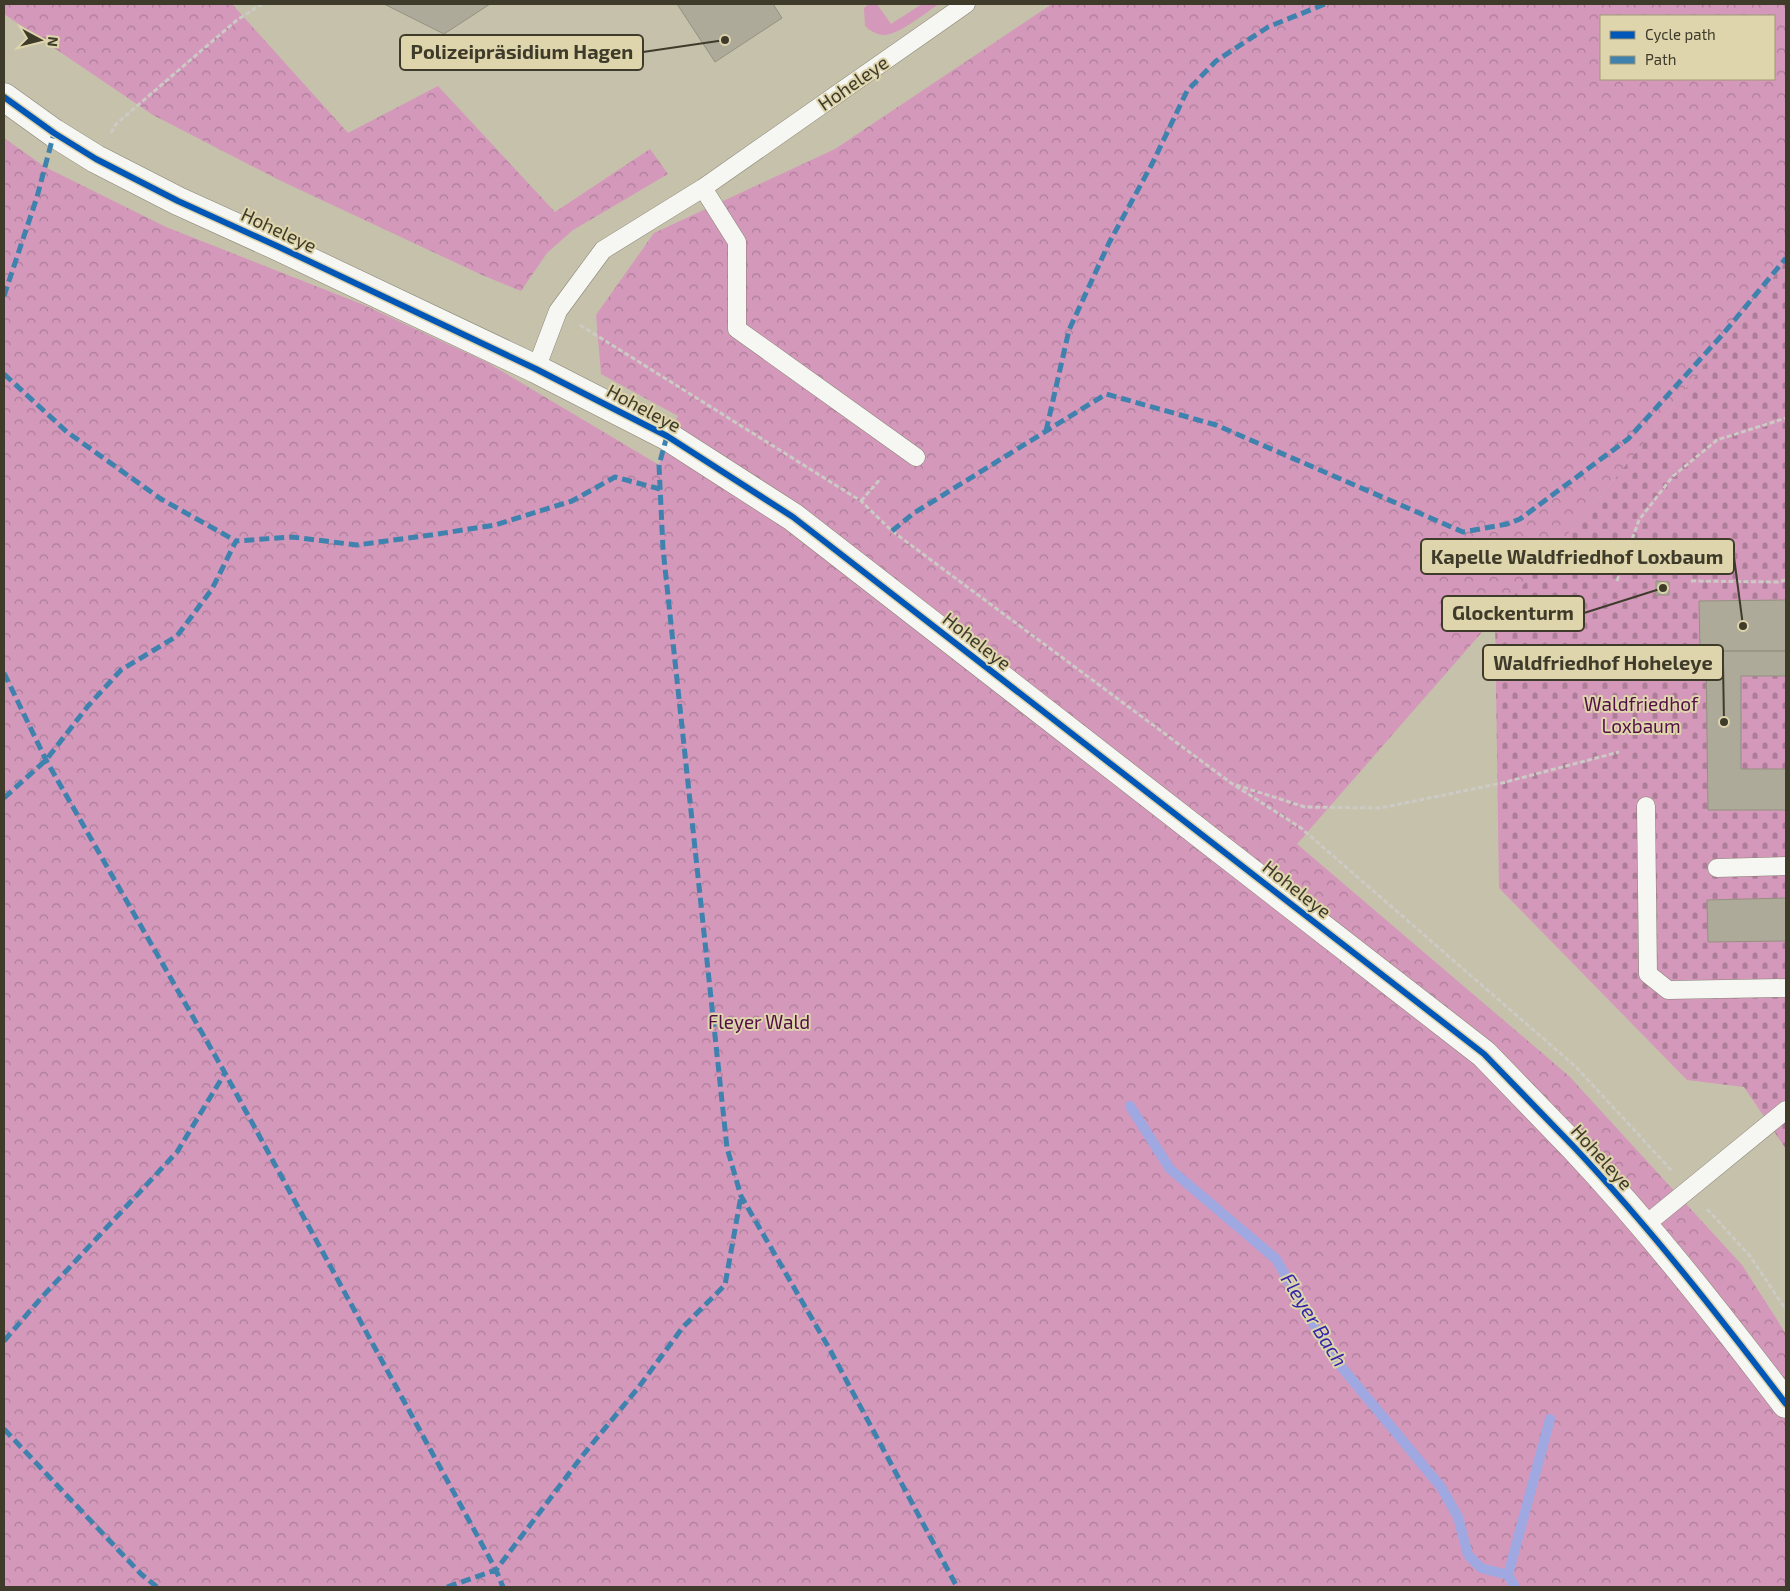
<svg xmlns="http://www.w3.org/2000/svg" width="1790" height="1591" font-family="'Exo 2',sans-serif">
<defs>
<pattern id="forest-crowns" width="20" height="18" patternUnits="userSpaceOnUse" patternTransform="scale(1.25)"><rect width="20" height="18" fill="#d498bb"/><path d="M2 6a3 3 0 1 1 6 0M12 15a3 3 0 1 1 6 0" fill="none" stroke="#ad7d98"/></pattern>
<pattern id="cemetery-stones" width="16" height="16" patternUnits="userSpaceOnUse" patternTransform="scale(1.25)"><rect width="16" height="16" fill="#d498bb"/><path d="M2 7V4a2 2 0 0 1 4 0v3zM10 15v-3a2 2 0 0 1 4 0v3z" fill="#ad7d98"/></pattern>
</defs>
<rect width="100%" height="100%" fill="#c6c1ab"/>
<path fill="#d498bb" d="M 869,4 L 877,4 L 891,24 L 922,4 L 939,4 C 926,12 898,36 883,35 C 876,34 870,31 865,26 L 864,8 Z"/>
<path fill="url(#forest-crowns)" fill-rule="evenodd" d="M 4,4 L 232,4 L 348,133 L 438,86 L 555,212 L 650,149 L 668,174 L 573,230 L 547,253 L 521,291 L 482,275 L 279,180 L 153,115 L 4,14 Z
M 1052,4 L 1786,4 L 1786,261 L 1607,489 L 1297,844 L 1569,1076 L 1742,1265 L 1786,1334 L 1786,1587 L 4,1587 L 4,138 L 45,167 L 166,227 L 364,305 L 488,363 L 659,465 L 667,436 L 678,416 L 601,374 L 596,315 L 654,233 L 835,149 ZM 1601,16 L 1774,16 L 1774,79 L 1601,79 Z"/>
<path fill="url(#cemetery-stones)" d="M 1786,261 L 1786,1149 L 1744,1087 L 1687,1080 L 1499,888 L 1495,617 L 1607,489 Z"/>
<g fill="none" stroke-linecap="round" stroke-linejoin="round">
<path stroke="#a0a8e2" stroke-width="10" d="M 1130,1106 L 1170,1169 L 1276,1259 L 1330,1353 L 1441,1487 L 1458,1517 L 1468,1555 L 1481,1568 L 1508,1575 L 1515,1587
M 1508,1575 L 1550,1419"/>
</g>
<path fill="#aeaa99" stroke="#959180" d="M 384,4 L 490,4 L 444,34 Z
M 677,4 L 773,4 L 782,18 L 715,62 Z
M 1656,581 L 1669,582 L 1669,595 L 1656,595 Z
M 1786,600 L 1786,651 L 1700,651 L 1699,601 Z
M 1706,651 L 1786,651 L 1786,676 L 1741,676 L 1741,769 L 1786,769 L 1786,810 L 1708,810 Z
M 1786,898 L 1786,941 L 1708,942 L 1707,900 Z"/>
<g fill="none" stroke-linecap="round" stroke-linejoin="round">
<g stroke="#878372" stroke-width="19">
<path id="lane" d="M 703,188 L 737,242 L 737,329 L 916,457
M 536,369 L 558,311 L 603,250 L 703,188 L 966,4
M 1646,806 L 1648,974 L 1668,990 L 1786,988
M 1717,868 L 1786,866
M 1644,1226 L 1786,1110"/>
</g>
<g stroke="#878372" stroke-width="29">
<path id="secondary" d="M 4,97 L 54,133 L 96,159 L 178,201 L 277,246 L 536,369 L 667,436 L 793,517 L 1484,1054 C 1514,1085 1544,1116 1574,1147 C 1650,1228 1719,1316 1786,1404"/>
</g>
<path stroke="#cbcac4" stroke-width="3" stroke-dasharray="5 2.5" stroke-linecap="butt" d="M 111,133 L 116,124 L 237,20 L 262,4
M 580,325 L 861,501 L 892,531 L 1231,783 L 1301,828 L 1576,1067 L 1672,1171
M 861,501 L 881,478
M 1617,581 L 1639,520 L 1673,476 L 1717,440 L 1786,418
M 1691,581 L 1778,582 L 1786,580
M 1236,785 L 1305,807 L 1380,808 L 1502,783 L 1619,752
M 1707,1209 L 1750,1256 L 1786,1310"/>
<use href="#lane" stroke="#f6f6f2" stroke-width="18"/>
<use href="#secondary" stroke="#f6f6f2" stroke-width="28"/>
<path stroke="#3f82ae" stroke-width="5" stroke-dasharray="10 5" stroke-linecap="butt" d="M 4,296 L 37,197 L 54,133
M 4,374 L 67,432 L 161,499 L 236,541
M 1046,431 L 1069,330 L 1109,243 L 1152,164 L 1187,91 L 1216,61 L 1268,27 L 1325,4
M 667,436 L 659,465 L 663,549 L 727,1148 L 741,1196 L 829,1348 L 957,1587
M 892,531 L 914,513 L 1106,394 L 1216,425 L 1463,532 L 1507,524 L 1520,519 L 1628,439 L 1723,334 L 1786,258
M 4,673 L 46,760 L 225,1073 L 496,1570 L 503,1587
M 4,798 L 46,760 L 88,706 L 121,670 L 177,636 L 212,589 L 236,541 L 292,537 L 357,545 L 431,535 L 495,525 L 572,501 L 615,477 L 660,489
M 4,1341 L 42,1297 L 177,1152 L 225,1073
M 4,1429 L 141,1574 L 157,1587
M 447,1587 L 496,1570 L 583,1455 L 638,1388 L 683,1327 L 725,1285 L 741,1196"/>
<g stroke="#dfd5ac" stroke-width="9">
<path id="cycleway" d="M 4,97 L 54,133 L 96,159 L 178,201 L 277,246 L 536,369 L 667,436 L 793,517 L 1484,1054 C 1514,1085 1544,1116 1574,1147 C 1650,1228 1719,1316 1786,1404"/>
</g>
<use href="#cycleway" stroke="#0057b8" stroke-width="6"/>
</g>
<g text-anchor="middle" stroke-width="4" stroke-linejoin="round" paint-order="stroke">
<g font-size="19" fill="#3f3b2b" stroke="#dfd5ac">
<text transform="translate(853 83) rotate(-35)" y="7">Hoheleye</text>
<text transform="translate(279 230) rotate(25)" y="7">Hoheleye</text>
<text transform="translate(644 408) rotate(28)" y="7">Hoheleye</text>
<text transform="translate(977 641) rotate(38)" y="7">Hoheleye</text>
<text transform="translate(1297 889) rotate(38)" y="7">Hoheleye</text>
<text transform="translate(1602 1157) rotate(48)" y="7">Hoheleye</text>
</g>
<g font-size="19" fill="#531047" stroke="#dfd5ac">
<text x="1641" y="711">Waldfriedhof<tspan x="1641" dy="22">Loxbaum</tspan></text>
<text x="759" y="1029">Fleyer Wald</text>
</g>
<g font-size="20" font-style="italic" fill="#3327ab" stroke="#dfd5ac">
<text transform="translate(1314 1320) rotate(58)" y="7">Fleyer Bach</text>
</g>
</g>
<path fill="none" stroke="#3f3b2b" stroke-width="2" d="M725 40L643 52M1743 626L1734 557M1663 588L1584 613M1724 722L1723 663"/>
<g fill="#3f3b2b" stroke="#dfd5ac" stroke-width="2">
<circle cx="725" cy="40" r="5"/>
<circle cx="1743" cy="626" r="5"/>
<circle cx="1663" cy="588" r="5"/>
<circle cx="1724" cy="722" r="5"/>
</g>
<g fill="#dfd5ac" stroke="#3f3b2b" stroke-width="2">
<rect x="400" y="35" width="243" height="35" rx="5"/>
<rect x="1421" y="539" width="313" height="35" rx="5"/>
<rect x="1442" y="596" width="142" height="35" rx="5"/>
<rect x="1483" y="645" width="240" height="35" rx="5"/>
</g>
<g font-size="20" text-anchor="middle" font-weight="bold" fill="#3f3b2b">
<text x="522" y="59">Polizeipräsidium Hagen</text>
<text x="1577" y="564">Kapelle Waldfriedhof Loxbaum</text>
<text x="1513" y="620">Glockenturm</text>
<text x="1603" y="670">Waldfriedhof Hoheleye</text>
</g>
<rect width="1790" height="1591" fill="none" stroke="#3f3b2b" stroke-width="10"/>
<rect x="1600" y="15" width="175" height="65" fill="#dfd5ac" stroke="#9f9778"/>
<rect x="1610" y="31" width="25" height="8" fill="#0057b8" stroke="#9f9778"/>
<text x="1645" y="40" font-size="15" fill="#3f3b2b">Cycle path</text>
<rect x="1610" y="56" width="25" height="8" fill="#3f82ae" stroke="#9f9778"/>
<text x="1645" y="65" font-size="15" fill="#3f3b2b">Path</text>
<g transform="translate(40 40) rotate(97)" stroke="#dfd5ac" stroke-width="4" paint-order="stroke">
<path d="M0-4L9 19L0 12L-9 19Z" fill="#3f3b2b"/>
<text y="-8" font-size="14" font-weight="bold" text-anchor="middle" fill="#3f3b2b">N</text>
</g>
</svg>
